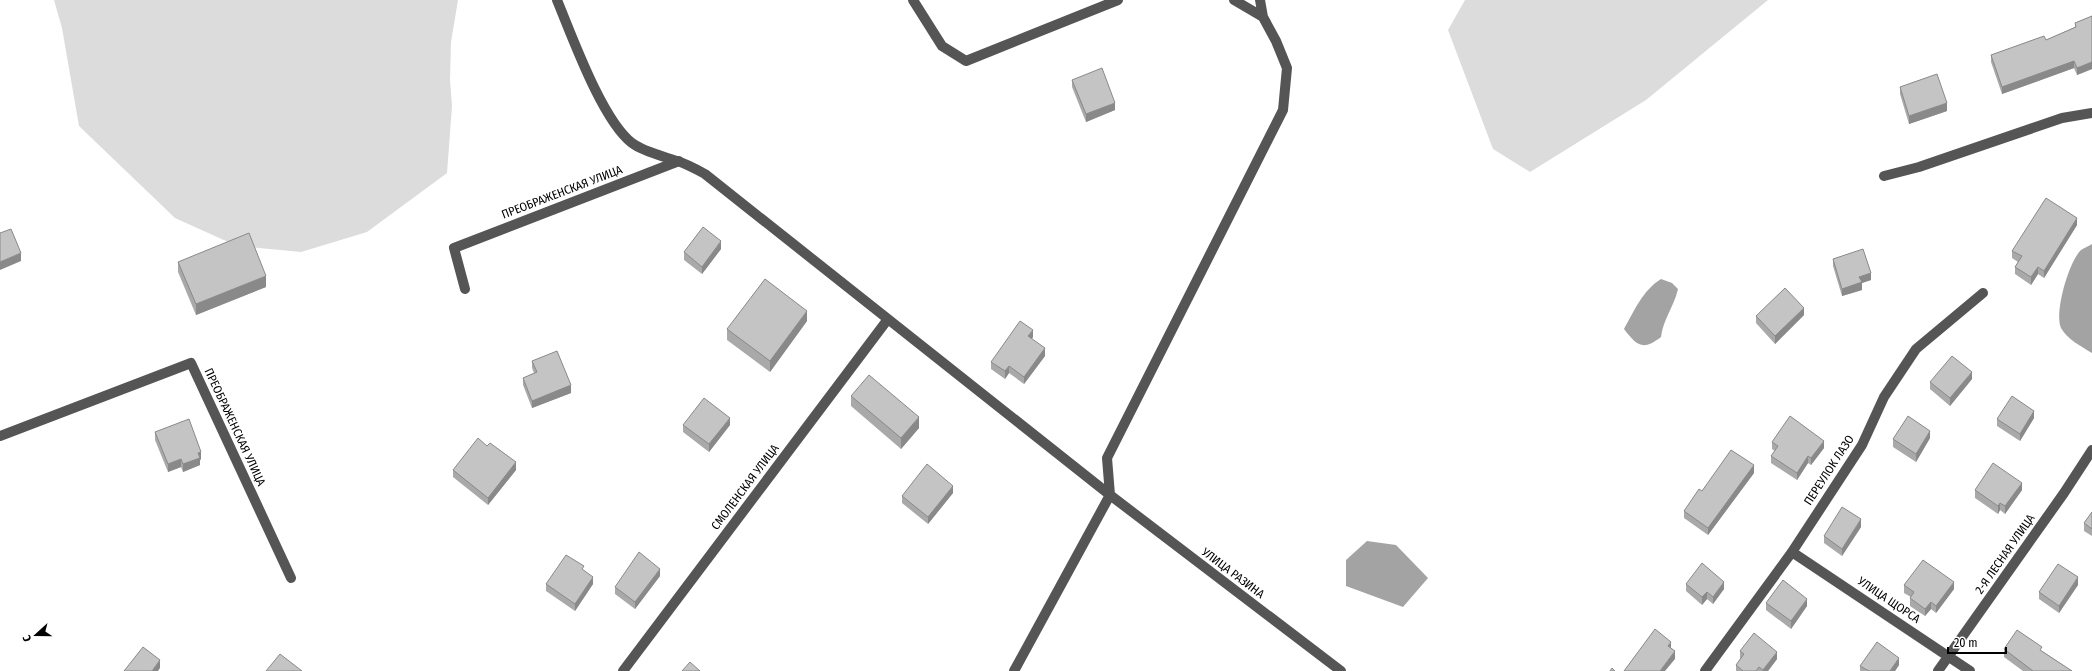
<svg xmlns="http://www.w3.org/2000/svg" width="2092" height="671" font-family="'Fira Sans Condensed',sans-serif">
<rect width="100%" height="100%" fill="#fff"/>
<path fill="#dcdcdc" d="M 54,0 L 458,0 L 451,42 L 450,80 L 452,106 L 447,173 L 367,232 L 301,252 L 237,246 L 175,218 L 79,126 L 62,28 Z
M 1465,0 L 1768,0 L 1646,100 L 1530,172 L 1493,149 L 1448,30 Z"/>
<path fill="#a3a3a3" d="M 2092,244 L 2092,353 C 2082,347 2067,339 2061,328 C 2054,313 2069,261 2081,250 C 2084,248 2089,246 2092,244 Z
M 1661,279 L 1672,283 L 1678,289 C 1674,307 1663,319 1661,337 C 1643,351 1637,346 1624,329 C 1634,311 1643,290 1661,279 Z
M 1367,541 L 1396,545 L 1428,578 L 1403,607 L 1346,586 L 1346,560 Z"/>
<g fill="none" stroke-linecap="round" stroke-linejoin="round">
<path stroke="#555" stroke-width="10" d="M 557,0 C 572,36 602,120 632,143 C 644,152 663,156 677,161 C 687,164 696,169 705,174 L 1110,495 L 1341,671
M 913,0 L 942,46 L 966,61 L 1118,0
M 1260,0 L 1263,17
M 1884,176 L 1919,167 L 2062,118 L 2092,113
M 465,289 L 454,248 L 679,161
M 0,436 L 191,363 L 291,578
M 1792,552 L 1970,671
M 623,671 L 888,319
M 1014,671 L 1110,495 L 1107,458 L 1283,110 L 1287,68 L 1276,41 L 1263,17 L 1234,0
M 1705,671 L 1792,552 L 1862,445 L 1884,397 L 1916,349 L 1983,293
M 1938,671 L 2064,493 L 2092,450"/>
</g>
<path fill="#a9a9a9" d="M 2092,16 L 2092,69 L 2077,75 L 2074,68 L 2002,94 L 1991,62 L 1991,55 L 2046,40 L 2075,27 L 2075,23 Z
M 1072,80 L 1115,110 L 1086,122 L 1072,87 Z
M 1900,87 L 1947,111 L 1909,124 L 1900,94 Z
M 2077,225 L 2044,278 L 2038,274 L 2031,285 L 2015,274 L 2015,267 L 2018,262 L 2012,258 L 2012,251 Z
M 721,249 L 702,274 L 684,260 L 684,252 Z
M 1833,259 L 1871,280 L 1862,283 L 1862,290 L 1842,296 L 1833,266 Z
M 178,262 L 266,287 L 196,315 L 178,272 Z
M 1804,315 L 1775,344 L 1756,323 L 1756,316 Z
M 807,321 L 770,372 L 727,340 L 727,329 Z
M 1033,337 L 1032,339 L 1045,356 L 1024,384 L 1009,373 L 1005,379 L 991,369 L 991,362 Z
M 532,361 L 571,393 L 532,408 L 523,385 L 523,378 L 534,373 L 532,368 Z
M 1972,379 L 1950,406 L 1930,389 L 1930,382 Z
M 851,396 L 919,428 L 901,449 L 851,406 Z
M 2034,418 L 2020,441 L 1997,426 L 1997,419 Z
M 683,425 L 730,425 L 709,452 L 683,432 Z
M 155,432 L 201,459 L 200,460 L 200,465 L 183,472 L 181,467 L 168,472 L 155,440 Z
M 1930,438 L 1916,462 L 1893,447 L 1893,439 Z
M 1772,442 L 1824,448 L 1811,465 L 1808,463 L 1797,480 L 1771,463 L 1771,456 L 1775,451 L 1772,449 Z
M 453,470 L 516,470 L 488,505 L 453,477 Z
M 1754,473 L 1708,535 L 1684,518 L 1684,511 L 1702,491 Z
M 1975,490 L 2022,490 L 2005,514 L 2000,510 L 1998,514 L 1975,498 Z
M 953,493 L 928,524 L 902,503 L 902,496 Z
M 2092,512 L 2092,536 L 2084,531 L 2084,523 Z
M 1861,527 L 1842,556 L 1824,543 L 1824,536 Z
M 584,570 L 593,584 L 575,611 L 546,591 L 546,584 Z
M 660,576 L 635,609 L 615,594 L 615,587 Z
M 1686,584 L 1724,589 L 1713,604 L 1707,599 L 1702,605 L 1686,591 Z
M 1904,585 L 1954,589 L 1936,613 L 1931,609 L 1925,616 L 1910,606 L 1910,598 L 1911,597 L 1904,593 Z
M 2078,585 L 2059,613 L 2039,599 L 2039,592 Z
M 1766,603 L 1807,606 L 1791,629 L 1766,610 Z
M 2004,649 L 2042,651 L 2072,671 L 2023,671 L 2004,657 Z
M 1740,651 L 1777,659 L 1768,671 L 1736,671 L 1736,665 L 1740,659 Z
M 1899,665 L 1895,671 L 1860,671 L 1860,666 Z"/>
<path fill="#898989" d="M 2074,61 L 2074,68 L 2002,94 L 2002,87 Z
M 2092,62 L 2092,69 L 2077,75 L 2077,68 Z
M 1115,103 L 1115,110 L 1086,122 L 1086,114 Z
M 1947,103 L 1947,111 L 1909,124 L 1909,116 Z
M 2077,218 L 2077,225 L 2044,278 L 2044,271 Z
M 721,241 L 721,249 L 702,274 L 702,267 Z
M 21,253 L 21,261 L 0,270 L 0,262 Z
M 2038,267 L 2038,274 L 2031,285 L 2031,277 Z
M 1871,273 L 1871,280 L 1862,283 L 1862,290 L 1842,296 L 1842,289 L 1859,277 Z
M 266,276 L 266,287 L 196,315 L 196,304 Z
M 1804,308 L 1804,315 L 1775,344 L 1775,336 Z
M 807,311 L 807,321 L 770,372 L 770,361 Z
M 1033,330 L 1033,337 L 1028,344 L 1028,336 Z
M 1045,348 L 1045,356 L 1024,384 L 1024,377 Z
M 1009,366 L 1009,373 L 1005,379 L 1005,371 Z
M 1972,372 L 1972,379 L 1950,406 L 1950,398 Z
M 571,385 L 571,393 L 532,408 L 532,401 Z
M 2034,411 L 2034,418 L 2020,441 L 2020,434 Z
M 919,417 L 919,428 L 901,449 L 901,438 Z
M 730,418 L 730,425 L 709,452 L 709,444 Z
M 1930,431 L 1930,438 L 1916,462 L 1916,454 Z
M 1824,441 L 1824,448 L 1811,465 L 1811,458 Z
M 201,452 L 201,459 L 200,460 L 200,465 L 183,472 L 183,464 L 198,453 Z
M 1808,456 L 1808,463 L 1797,480 L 1797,473 Z
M 181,459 L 181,467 L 168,472 L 168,464 Z
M 516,462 L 516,470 L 488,505 L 488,498 Z
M 1754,465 L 1754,473 L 1708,535 L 1708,528 Z
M 2022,483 L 2022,490 L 2005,514 L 2005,506 Z
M 953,486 L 953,493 L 928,524 L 928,517 Z
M 2000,503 L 2000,510 L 1998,514 L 1998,506 Z
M 1861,519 L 1861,527 L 1842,556 L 1842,549 Z
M 660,569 L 660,576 L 635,609 L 635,602 Z
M 593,577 L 593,584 L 575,611 L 575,604 Z
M 2078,577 L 2078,585 L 2059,613 L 2059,606 Z
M 1724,582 L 1724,589 L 1713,604 L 1713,597 Z
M 1954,582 L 1954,589 L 1936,613 L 1936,606 Z
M 1707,592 L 1707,599 L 1702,605 L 1702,597 Z
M 1807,599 L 1807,606 L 1791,629 L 1791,621 Z
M 1931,602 L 1931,609 L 1925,616 L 1925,609 Z
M 1671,642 L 1671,649 L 1668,646 Z
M 1675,651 L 1675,659 L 1665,671 L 1660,671 Z
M 1777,652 L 1777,659 L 1768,671 L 1763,671 L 1763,670 Z
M 1899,658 L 1899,665 L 1895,671 L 1890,671 Z
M 160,660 L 160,668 L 158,671 L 152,671 Z"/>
<path fill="#c4c4c4" stroke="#898989" d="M 2092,16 L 2092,62 L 2077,68 L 2074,61 L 2002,87 L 1991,55 L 2044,36 L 2046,40 L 2076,27 L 2075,23 Z
M 1102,68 L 1115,103 L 1086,114 L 1072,80 Z
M 1937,74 L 1947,103 L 1909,116 L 1900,87 Z
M 2046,198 L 2077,218 L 2044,271 L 2038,267 L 2031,277 L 2015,267 L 2022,256 L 2012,251 Z
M 703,227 L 721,241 L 702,267 L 684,252 Z
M 11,229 L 21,253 L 0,262 L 0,233 Z
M 249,233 L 266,276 L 196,304 L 178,262 Z
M 1863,249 L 1871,273 L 1859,277 L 1862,282 L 1842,289 L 1833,259 Z
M 765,279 L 807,311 L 770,361 L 727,329 Z
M 1785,288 L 1804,308 L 1775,336 L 1756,316 Z
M 1020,321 L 1033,330 L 1028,336 L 1045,348 L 1024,377 L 1009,366 L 1005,371 L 991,362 Z
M 557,351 L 571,385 L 532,401 L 523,378 L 537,372 L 532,361 Z
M 1952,356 L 1972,372 L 1950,398 L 1930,382 Z
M 869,375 L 919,417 L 901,438 L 851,396 Z
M 2012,396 L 2034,411 L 2020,434 L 1997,419 Z
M 704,398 L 730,418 L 709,444 L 683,425 Z
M 1790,416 L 1824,441 L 1811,458 L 1808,456 L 1797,473 L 1771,456 L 1778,446 L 1772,442 Z
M 1908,416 L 1930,431 L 1916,454 L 1893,439 Z
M 189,419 L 201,452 L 198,453 L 200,458 L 183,464 L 181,459 L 168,464 L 155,432 Z
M 478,438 L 487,446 L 490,443 L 516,462 L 488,498 L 453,470 Z
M 1731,450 L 1754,465 L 1708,528 L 1684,511 L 1699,489 L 1702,491 Z
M 1993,463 L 2022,483 L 2005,506 L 2000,503 L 1998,506 L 1975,490 Z
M 927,464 L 953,486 L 928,517 L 902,496 Z
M 1842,507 L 1861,519 L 1842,549 L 1824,536 Z
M 2092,512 L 2092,529 L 2084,523 Z
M 639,552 L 660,569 L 635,602 L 615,587 Z
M 566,555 L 584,566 L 582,569 L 593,577 L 575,604 L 546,584 Z
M 1923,560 L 1954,582 L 1936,606 L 1931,602 L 1925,609 L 1910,598 L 1914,592 L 1904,585 Z
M 1702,563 L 1724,582 L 1713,597 L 1707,592 L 1702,597 L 1686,584 Z
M 2058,564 L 2078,577 L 2059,606 L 2039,592 Z
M 1783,580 L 1807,599 L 1791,621 L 1766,603 Z
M 1655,629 L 1671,642 L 1668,646 L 1675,651 L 1660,671 L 1624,671 Z
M 2017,630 L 2042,647 L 2040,650 L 2072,671 L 2033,671 L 2004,649 Z
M 1754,633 L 1777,652 L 1763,670 L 1759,667 L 1756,671 L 1743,671 L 1736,665 L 1744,654 L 1740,651 Z
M 1877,642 L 1899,658 L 1890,671 L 1869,671 L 1860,666 Z
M 143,647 L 160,660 L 152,671 L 124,671 Z
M 280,654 L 302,671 L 266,671 Z
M 690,662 L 700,671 L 682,671 Z
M 1612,668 L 1615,671 L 1610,671 Z"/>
<g text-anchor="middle" stroke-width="3" stroke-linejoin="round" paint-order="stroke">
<g font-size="12" fill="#000" stroke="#fff">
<text transform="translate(562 192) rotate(-21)" y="4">ПРЕОБРАЖЕНСКАЯ УЛИЦА</text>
<text transform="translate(235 427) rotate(65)" y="4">ПРЕОБРАЖЕНСКАЯ УЛИЦА</text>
<text transform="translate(1829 470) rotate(-57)" y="4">ПЕРЕУЛОК ЛАЗО</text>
<text transform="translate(745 487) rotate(-53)" y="4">СМОЛЕНСКАЯ УЛИЦА</text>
<text transform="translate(2005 554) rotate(-55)" y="4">2-Я ЛЕСНАЯ УЛИЦА</text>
<text transform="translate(1233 573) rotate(37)" y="4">УЛИЦА РАЗИНА</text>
<text transform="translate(1889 600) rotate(34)" y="4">УЛИЦА ЩОРСА</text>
</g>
</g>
<g transform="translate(36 635) rotate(249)" stroke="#ffffff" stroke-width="3" paint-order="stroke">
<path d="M0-3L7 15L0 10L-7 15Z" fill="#000000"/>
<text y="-6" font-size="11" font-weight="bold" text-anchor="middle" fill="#000000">С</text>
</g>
<path d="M1948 647v6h58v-6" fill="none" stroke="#000000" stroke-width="2"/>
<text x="1954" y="647" font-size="12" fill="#000000" stroke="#ffffff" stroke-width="3" paint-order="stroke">20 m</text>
</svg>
